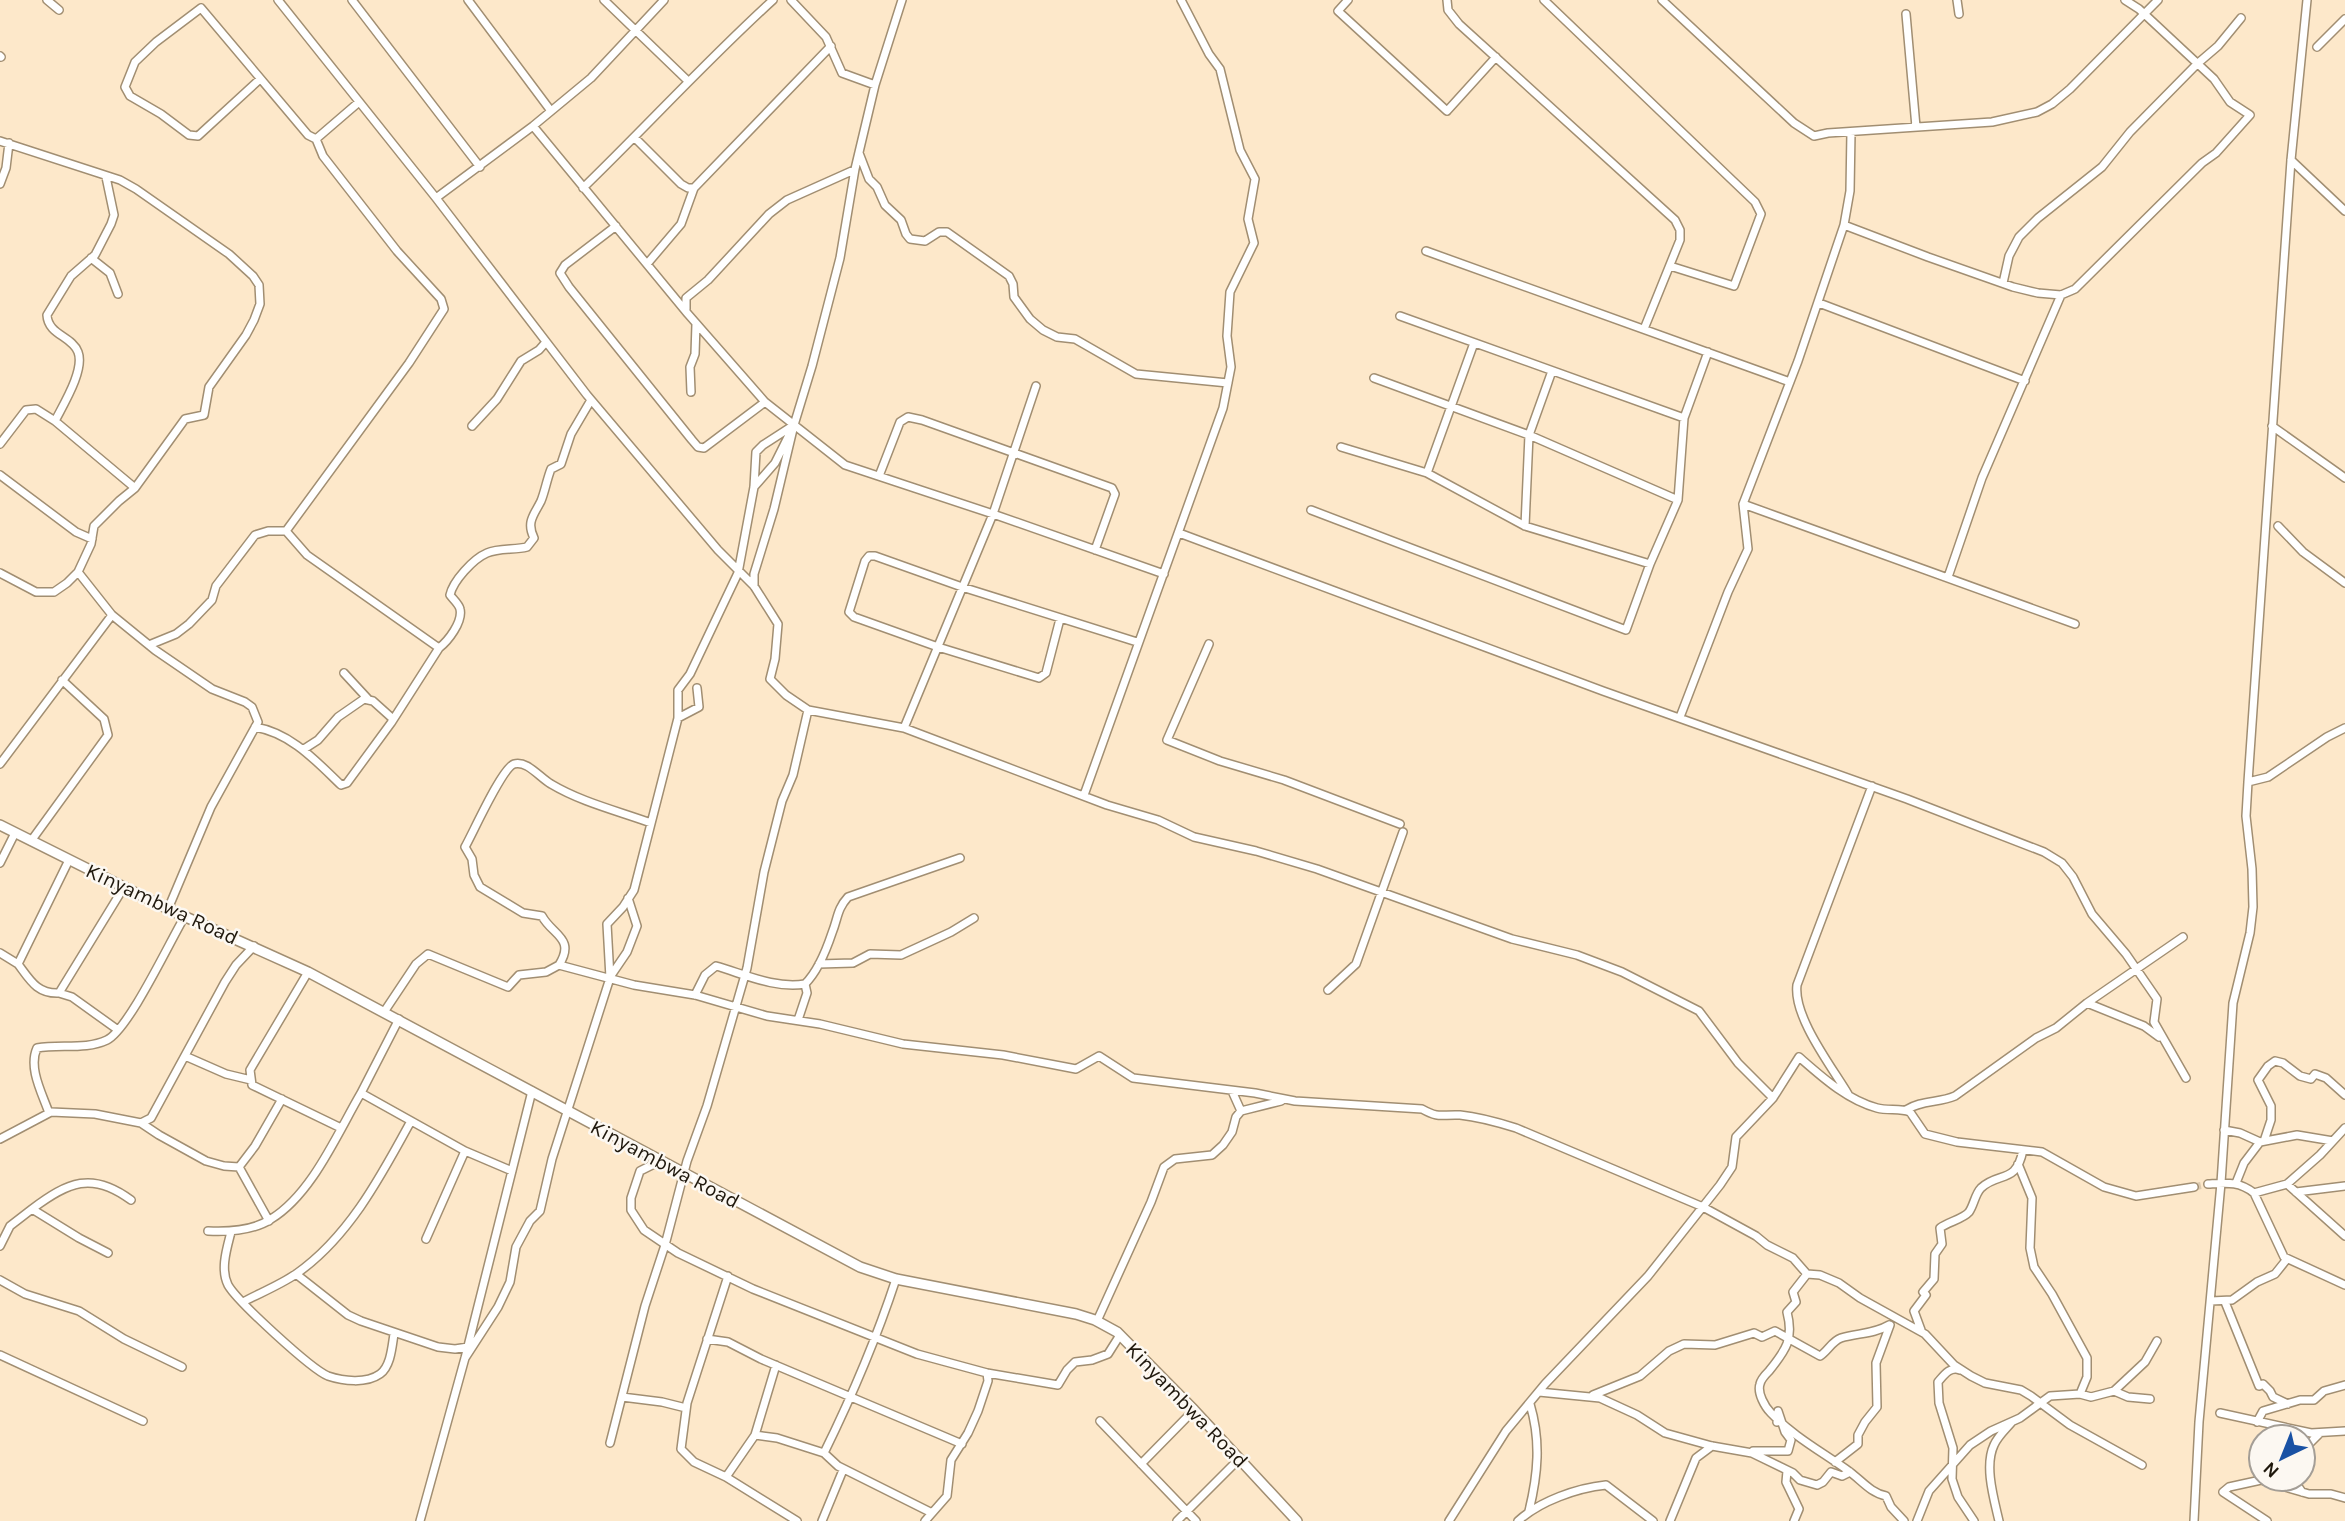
<svg xmlns="http://www.w3.org/2000/svg" width="2345" height="1521" font-family="Karla,sans-serif">
<rect width="100%" height="100%" fill="#fde8ca"/>
<g fill="none" stroke-linecap="round" stroke-linejoin="round">
<path stroke="#dcc9ae" stroke-width="7" stroke-dasharray="7 3.5" stroke-linecap="butt" d="M 2194,1187 L 2208,1184"/>
<g stroke="#a18e72" stroke-width="10">
<path id="minor" d="M 47,0 L 59,10
M 278,0 L 436,198 L 587,395 L 718,550 L 754,586 L 778,624 L 775,659 L 770,679 L 786,695 L 808,710 L 904,728 L 1107,805 L 1158,820 L 1194,837 L 1256,851 L 1317,869 L 1512,939 L 1577,955 L 1622,972 L 1699,1011 L 1738,1063 L 1773,1098
M 352,0 L 480,167
M 468,0 L 551,111
M 604,0 L 688,81
M 791,0 L 826,37 L 842,73 L 875,85
M 1348,0 L 1338,11 L 1447,111 L 1496,57
M 1447,0 L 1448,10 L 1459,24 L 1675,220 L 1680,230 L 1680,240 L 1644,329
M 1544,0 L 1755,202 L 1761,214 L 1734,286 L 1670,266
M 1662,0 L 1794,123 L 1814,136 L 1828,133 L 1992,122 L 2037,112 L 2052,104 L 2070,89 L 2158,0
M 1957,0 L 1959,14
M 1906,14 L 1916,127
M 2317,47 L 2345,19
M 0,56 L 1,57
M 260,79 L 198,136 L 189,135 L 161,114 L 130,96 L 125,87 L 135,62 L 156,42 L 201,8 L 308,135 L 316,139
M 533,126 L 688,314 L 765,402 L 845,465 L 993,514 L 1164,574
M 635,138 L 681,184 L 688,188 L 694,188 L 831,46
M 0,141 L 120,180 L 136,189 L 229,254 L 253,276 L 259,285 L 260,304 L 254,320 L 246,335 L 209,387 L 204,415 L 185,419 L 135,488 L 119,501 L 94,526 L 91,544 L 78,572 L 67,583 L 54,592 L 36,592 L 0,573
M 859,153 L 869,179 L 877,187 L 885,205 L 901,220 L 906,234 L 910,239 L 925,241 L 939,232 L 947,232 L 1009,276 L 1013,284 L 1014,297 L 1030,319 L 1043,330 L 1057,337 L 1075,339 L 1136,374 L 1228,383
M 2291,160 L 2345,211
M 0,184 L 6,168 L 9,143
M 583,188 C 647,126 707,60 773,0
M 436,198 L 533,126 L 591,78 L 664,0
M 1844,225 L 1928,257 L 2013,287 L 2038,293 L 2061,295 L 2075,289 L 2202,163 L 2216,153 L 2250,115 L 2230,102 L 2214,79 L 2139,9 L 2125,0
M 616,226 L 565,265 L 560,273 L 569,287 L 692,440 L 698,447 L 704,448 L 765,402
M 1426,251 L 1790,382
M 91,258 L 110,273 L 118,294
M 647,264 L 681,224 L 694,188
M 2003,283 L 2009,256 L 2019,237 L 2038,218 L 2102,167 L 2130,132 L 2197,64 L 2218,46 L 2241,18
M 1819,303 L 2025,381
M 686,309 L 686,298 L 708,280 L 769,214 L 787,200 L 854,170
M 1400,316 L 1684,418
M 1374,378 L 1529,435 L 1678,500
M 691,392 L 690,367 L 695,354 L 696,324
M 55,421 C 63,405 85,370 78,352 C 72,336 48,335 47,315 L 71,276 L 95,255 L 111,224 L 114,215 L 106,177
M 472,426 L 497,399 L 521,361 L 539,350 L 546,342
M 2272,426 L 2345,478
M 0,444 L 26,410 L 36,409 L 55,421 L 135,488
M 1341,447 L 1427,473 L 1525,526 L 1650,564
M 1427,473 L 1474,343
M 0,475 L 76,532 L 92,539
M 879,476 L 900,422 L 908,417 L 922,420 L 1112,488 L 1115,494 L 1095,550
M 1743,504 L 2075,624
M 1311,510 L 1626,630 L 1650,564 L 1678,500 L 1684,418 L 1708,352
M 1525,526 L 1529,435 L 1552,371
M 2278,526 L 2303,552 L 2345,583
M 286,531 L 409,363 L 444,309 L 441,299 L 397,251 L 323,156 L 316,139 L 359,102
M 1179,533 L 1603,691 L 1907,799 L 2044,852 L 2062,863 L 2073,877 L 2092,914 L 2126,954 L 2157,999 L 2154,1022 L 2186,1078
M 78,572 L 112,615 L 155,650 L 212,689 L 245,702 L 252,707 L 258,722 L 211,807 L 168,909
M 1948,577 L 1982,478 L 2061,295
M 754,586 L 754,574 L 774,509 L 794,425 L 812,366 L 840,258 L 855,169 L 875,85 L 902,0
M 1060,619 L 1046,673 L 1039,678 L 938,647 L 854,617 L 849,612 L 865,561 L 869,556 L 875,556 L 962,587 L 1137,642
M 1209,644 L 1167,740 L 1220,761 L 1284,780 L 1400,824
M 149,645 L 176,634 L 189,624 L 212,600 L 216,586 L 255,535 L 268,531 L 286,531 L 307,555 L 439,648 L 391,723 L 347,783 L 341,785 C 316,761 291,733 255,727
M 439,648 C 448,641 463,622 460,609 C 459,604 453,599 450,595 C 453,581 473,559 487,553 C 498,548 515,550 527,547 L 534,538 C 526,522 534,515 541,501 C 545,491 547,479 551,469 L 561,464 L 571,434 L 591,400
M 344,673 L 368,699
M 1680,717 L 1728,592 L 1748,549 L 1743,504 L 1798,361 L 1844,225 L 1850,191 L 1851,132
M 678,718 L 699,707 L 697,688
M 904,728 L 993,514 L 1036,386
M 304,749 L 318,740 L 338,717 L 364,699 L 373,701 L 393,719
M 0,764 L 112,615
M 2248,782 L 2268,777 L 2327,737 L 2345,728
M 1084,795 L 1223,408 L 1231,367 L 1227,336 L 1230,292 L 1254,243 L 1248,219 L 1255,179 L 1240,150 L 1220,69 L 1209,54 L 1181,0
M 31,841 L 108,735 L 104,719 L 62,680
M 69,860 L 18,964 C 30,980 37,994 59,993 L 124,887
M 0,863 L 15,833
M 0,953 L 18,964
M 819,964 L 853,963 L 870,954 L 901,955 L 951,932 L 974,918
M 559,965 C 576,938 552,935 542,916 L 523,913 L 480,887 L 474,875 L 472,859 L 465,847 C 473,833 502,768 514,764 C 527,760 540,778 551,784 C 581,802 618,811 651,823
M 308,972 L 250,1070 L 252,1085 L 341,1128
M 610,977 L 627,952 L 637,926 L 628,898
M 1328,990 L 1356,964 L 1403,832
M 59,993 L 72,997 L 118,1030
M 695,995 L 705,975 L 716,966 C 744,974 775,989 805,984 C 818,971 826,951 832,933 C 838,918 837,909 848,897 L 960,858
M 2087,1003 L 2144,1026 L 2159,1037
M 384,1012 L 416,964 L 428,954 L 508,987 L 519,975 L 546,972 L 559,965 L 634,985 L 695,995 L 767,1016 L 820,1024 L 903,1044 L 1003,1055 L 1076,1069 L 1099,1056 L 1133,1078 L 1255,1093 L 1295,1101 L 1422,1109 C 1440,1119 1441,1114 1460,1115 C 1479,1117 1497,1122 1516,1128 L 1703,1207 L 1756,1236 L 1767,1245 L 1793,1258 L 1807,1274 L 1820,1275 L 1839,1283 L 1860,1298 L 1925,1334 L 1954,1365 L 1971,1376 L 1985,1383 L 2021,1390 L 2031,1396 L 2070,1425 L 2142,1465
M 798,1020 L 807,993 L 805,984
M 185,1056 L 226,1074 L 251,1080
M 1232,1091 L 1241,1111
M 361,1093 L 399,1019
M 1848,1094 C 1832,1067 1793,1017 1797,985 L 1872,786
M 1906,1110 C 1921,1100 1939,1103 1955,1096 L 2036,1038 L 2056,1028 L 2087,1003 L 2183,937
M 49,1113 C 42,1093 28,1068 37,1048 C 60,1044 86,1050 107,1040 C 129,1029 170,941 185,916
M 141,1123 L 151,1118 L 225,982 L 236,965 L 254,946
M 2224,1130 L 2240,1133 L 2260,1142 L 2297,1135 L 2333,1141
M 0,1139 L 51,1112 L 95,1114 L 141,1123 L 159,1135 L 206,1161 L 224,1166 L 239,1167 L 255,1146 L 282,1099
M 2264,1141 L 2271,1120 L 2271,1106 L 2258,1080 L 2268,1066 L 2275,1061 L 2283,1063 L 2300,1076 L 2311,1079 L 2315,1074 L 2326,1078 L 2345,1095
M 660,1161 L 640,1171 L 631,1198 L 631,1210 L 644,1230 L 678,1253 L 753,1289 L 917,1354 L 987,1373 L 1058,1385 L 1067,1370 L 1075,1362 L 1092,1360 L 1108,1354 L 1120,1335
M 2018,1164 L 2032,1198 L 2030,1248 L 2034,1267 L 2052,1294 L 2087,1358 L 2087,1377 L 2080,1394
M 239,1167 L 269,1221
M 2236,1183 L 2244,1163 L 2260,1142
M 2208,1184 C 2226,1183 2239,1181 2254,1193 L 2284,1257 L 2345,1285
M 2287,1184 L 2345,1236
M 2296,1192 L 2345,1186
M 2254,1193 L 2287,1184 L 2320,1155 L 2345,1128
M 32,1209 C 68,1182 92,1171 131,1200
M 208,1231 C 229,1232 253,1231 271,1219 C 312,1194 337,1134 361,1093 L 465,1151
M 231,1232 C 227,1248 220,1269 228,1285 C 237,1301 311,1369 328,1376 C 343,1381 366,1384 380,1374 C 391,1366 392,1346 394,1334
M 426,1239 L 465,1151 L 512,1171
M 0,1246 L 10,1226 L 32,1209 L 79,1238 L 108,1253
M 296,1274 L 348,1315 L 361,1321 L 438,1347 L 455,1349 L 468,1347
M 1807,1274 L 1793,1292 L 1796,1302 L 1787,1312 C 1794,1339 1786,1350 1769,1371 C 1766,1374 1761,1379 1760,1384 C 1757,1393 1765,1407 1771,1413 C 1794,1437 1824,1453 1850,1472 C 1862,1481 1871,1493 1886,1496 L 1891,1507 L 1904,1521
M 728,1276 L 687,1403 L 681,1449 L 694,1462 L 726,1477 L 797,1521
M 0,1280 L 25,1294 L 79,1311 L 124,1339 L 182,1367
M 2211,1301 L 2232,1300 L 2257,1282 L 2275,1274 L 2287,1259
M 243,1302 C 260,1293 280,1285 296,1274 C 349,1237 381,1176 411,1121
M 2225,1302 L 2259,1386 L 2263,1384 L 2270,1391 L 2273,1397 L 2288,1404
M 1097,1321 L 1151,1202 L 1164,1167 L 1175,1159 L 1212,1155 L 1223,1145 L 1232,1132 L 1236,1117 L 1241,1111 L 1281,1101
M 1921,1330 L 1914,1311 L 1926,1295 L 1923,1292 L 1934,1279 L 1935,1254 L 1942,1244 L 1940,1228 C 1948,1222 1963,1219 1969,1212 C 1974,1205 1975,1194 1981,1188 C 1999,1171 2016,1185 2023,1150
M 707,1339 L 728,1342 L 761,1359 L 962,1444
M 0,1355 L 143,1421
M 465,1358 L 498,1307 L 510,1282 L 516,1247 L 530,1221 L 540,1211 L 552,1159 L 610,978 L 607,924 L 623,907 L 634,890 L 678,718 L 678,690 L 690,674 L 738,573 L 754,487 L 756,452 L 763,445 L 794,425 L 775,463 L 754,487
M 1960,1370 C 1950,1366 1944,1375 1938,1382 L 1939,1403 L 1953,1448 L 1952,1479 L 1958,1497 L 1974,1521
M 2114,1391 L 2145,1362 L 2157,1341
M 1539,1392 L 1600,1398 L 1637,1415 L 1665,1433 L 1712,1446 L 1752,1453 L 1793,1473 L 1800,1480 L 1817,1485 L 1823,1482 L 1831,1472 L 1842,1476 L 1850,1472
M 1593,1395 L 1640,1376 L 1669,1351 L 1684,1344 L 1715,1345 L 1754,1333 L 1762,1337 L 1775,1331 L 1820,1356 C 1828,1351 1832,1341 1841,1338 C 1858,1333 1874,1334 1889,1325
M 622,1397 L 662,1402 L 686,1408
M 2220,1413 L 2311,1433 L 2345,1431
M 1100,1421 L 1196,1521
M 2257,1422 L 2263,1411 L 2300,1400 L 2314,1400 L 2324,1391 L 2345,1385
M 755,1435 L 777,1438 L 824,1453 L 838,1466 L 932,1513
M 610,1443 L 645,1306 L 665,1245 L 687,1161 L 707,1106 L 747,968 L 764,872 L 782,801 L 793,775 L 808,710
M 2303,1450 L 2319,1434
M 1753,1451 L 1788,1451 L 1791,1440 L 1785,1432 L 1778,1411 L 1777,1422
M 824,1453 C 852,1396 876,1340 896,1279
M 1835,1462 L 1858,1444 L 1858,1435 L 1865,1422 L 1877,1407 L 1876,1363 L 1890,1325
M 1141,1464 L 1194,1410
M 1787,1471 L 1786,1482 L 1799,1509 L 1794,1521
M 726,1477 L 755,1435 L 776,1365
M 2293,1479 L 2302,1492
M 2223,1492 L 2229,1487 L 2261,1480 L 2309,1494 L 2331,1494 L 2345,1498
M 2223,1492 L 2267,1521
M 1529,1511 C 1538,1474 1541,1441 1530,1404
M 420,1521 L 465,1358 L 532,1091
M 822,1521 L 843,1470
M 925,1521 L 947,1496 L 951,1460 L 968,1433 L 978,1411 L 988,1381 L 987,1373
M 1177,1521 L 1239,1459
M 1449,1521 L 1506,1431 L 1545,1384 L 1648,1276 L 1720,1185 L 1732,1167 L 1736,1137 L 1773,1098 L 1799,1057 C 1822,1077 1847,1100 1877,1108 C 1888,1111 1900,1108 1910,1112 L 1925,1134 L 1957,1142 L 2042,1152 L 2104,1187 L 2136,1196 L 2194,1187
M 1518,1521 C 1540,1501 1577,1488 1606,1485 L 1653,1521
M 1670,1521 L 1696,1458 L 1712,1446
M 1917,1521 L 1929,1491 L 1970,1445 L 1991,1431 L 2020,1418 L 2050,1396 L 2080,1394 L 2091,1397 L 2114,1391 L 2128,1397 L 2150,1399
M 1999,1521 C 1994,1499 1984,1466 1994,1445 C 1998,1436 2005,1430 2011,1423
M 2194,1521 L 2199,1422 L 2221,1183 L 2233,1003 L 2250,933 L 2253,907 L 2252,869 L 2246,816 L 2248,782 L 2291,160 L 2307,0"/>
</g>
<g stroke="#a18e72" stroke-width="12">
<path id="tertiary" d="M 0,825 L 168,909 L 308,972 L 860,1267 L 896,1279 L 1076,1314 L 1095,1320 L 1117,1332 L 1194,1410 L 1297,1521"/>
</g>
<use href="#minor" stroke="#fff" stroke-width="7"/>
<use href="#tertiary" stroke="#fff" stroke-width="9"/>
</g>
<g text-anchor="middle" stroke-width="5" stroke-linejoin="round" paint-order="stroke">
<g font-size="21" fill="#1f180d" stroke="#fcf8f2">
<text transform="translate(162 904) rotate(25)" y="7">Kinyambwa Road</text>
<text transform="translate(665 1164) rotate(28)" y="7">Kinyambwa Road</text>
<text transform="translate(1187 1405) rotate(46)" y="7">Kinyambwa Road</text>
</g>
</g>
<g transform="translate(2282 1458) rotate(223)"><circle r="33" fill="#fcf8f2" stroke="#a49e96" stroke-width="2"/>
<path d="M0-5L12 26L0 18L-12 26Z" fill="#1a52a4"/>
<text y="-10" font-size="19" font-weight="bold" text-anchor="middle" fill="#1f180d">N</text>
</g>
</svg>
